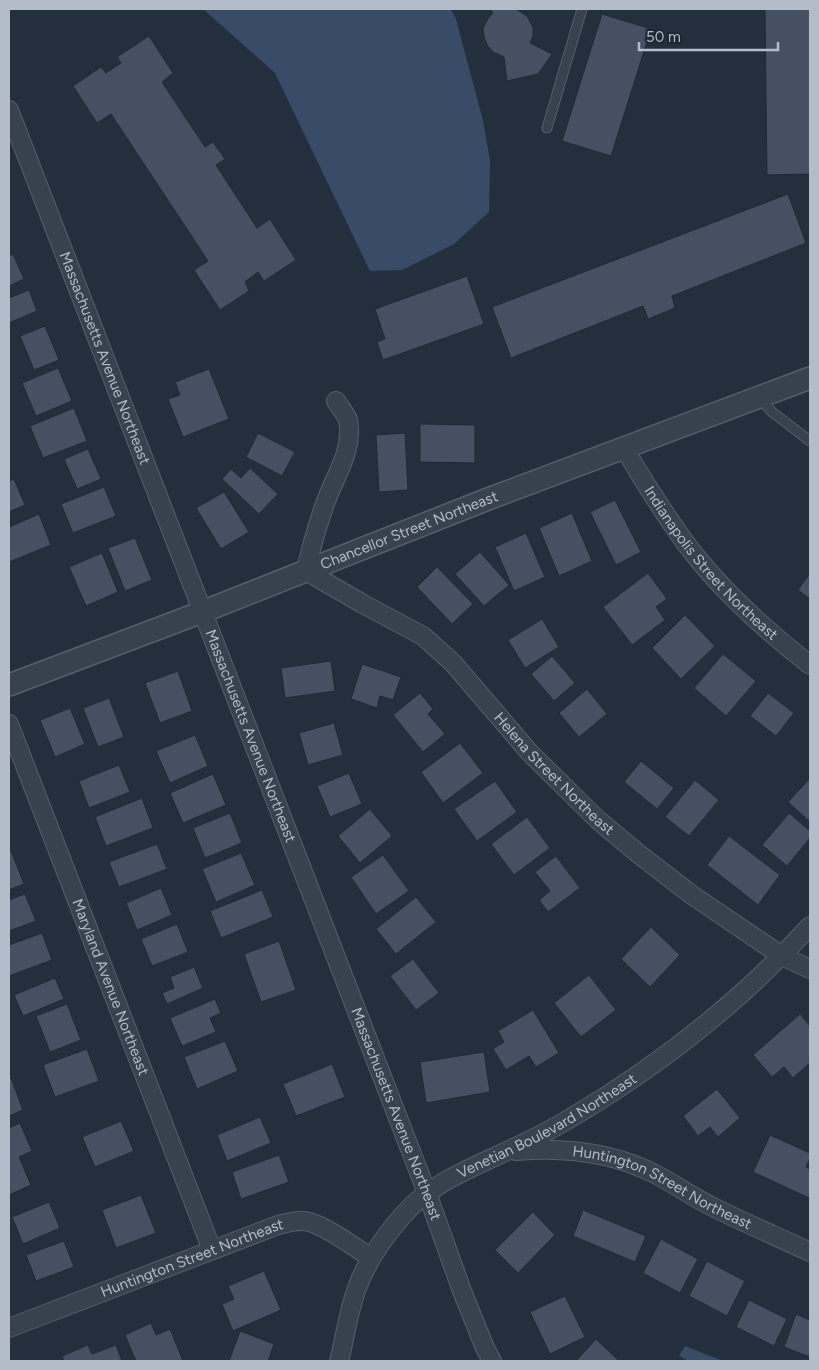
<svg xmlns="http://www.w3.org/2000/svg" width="819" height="1370" font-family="Figtree,sans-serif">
<rect width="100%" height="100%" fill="#242f3e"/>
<path fill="#394c67" d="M 203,9 L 451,9 L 456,19 L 483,121 L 490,161 L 489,212 L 454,244 L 402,270 L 370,271 L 275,73 Z
M 685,1346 L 723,1361 L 689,1361 L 679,1356 Z"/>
<path fill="#455162" stroke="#1f2835" d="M 490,9 L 516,9 L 527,16 L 533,27 L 533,36 L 530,43 L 552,54 L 538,74 L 507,81 L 504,57 L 493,52 L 487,45 L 484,37 L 483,28 L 487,20 L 493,13 Z
M 765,9 L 810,9 L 810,174 L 767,175 Z
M 602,14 L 651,29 L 611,156 L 562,141 Z
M 149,36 L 173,73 L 162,82 L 205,147 L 213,142 L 225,159 L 216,165 L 257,228 L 270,219 L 296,260 L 264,281 L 258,272 L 245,282 L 249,291 L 220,310 L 194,270 L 208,261 L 111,114 L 97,123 L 73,86 L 101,67 L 106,73 L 121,63 L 117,57 Z
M 788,194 L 806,243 L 672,296 L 675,308 L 648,319 L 643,306 L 511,358 L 492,307 Z
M 13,254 L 24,279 L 9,286 L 9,256 Z
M 467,276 L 484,324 L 383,360 L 377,342 L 385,339 L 375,309 Z
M 29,290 L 37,311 L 9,323 L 9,298 Z
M 45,326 L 59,360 L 34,370 L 20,336 Z
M 58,368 L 72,401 L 36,416 L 22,383 Z
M 209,369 L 229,419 L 183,437 L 168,399 L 180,395 L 175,382 Z
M 74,408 L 87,441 L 43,458 L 30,426 Z
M 420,424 L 475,425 L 475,463 L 420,462 Z
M 258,433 L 295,452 L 282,476 L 246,457 Z
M 405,433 L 408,490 L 379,492 L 376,435 Z
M 88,449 L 101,479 L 77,489 L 64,459 Z
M 250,468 L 278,494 L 259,514 L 222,479 L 231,469 L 241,478 Z
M 14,479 L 25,505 L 9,512 L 9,481 Z
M 104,487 L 116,516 L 73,533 L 61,504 Z
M 224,492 L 249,532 L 221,549 L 196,508 Z
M 615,500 L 641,552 L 616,565 L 590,512 Z
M 572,513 L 592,561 L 559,576 L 539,528 Z
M 39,514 L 51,545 L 9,562 L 9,527 Z
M 526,533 L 545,577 L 514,591 L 495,547 Z
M 135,538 L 152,580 L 125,591 L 108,548 Z
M 480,552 L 509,585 L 484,606 L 455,574 Z
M 102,553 L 118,592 L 86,606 L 69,567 Z
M 437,567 L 473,604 L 452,624 L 417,587 Z
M 648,573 L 667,599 L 656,607 L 665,620 L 632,645 L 603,607 Z
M 810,573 L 810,599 L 798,590 Z
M 685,615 L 715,646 L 681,679 L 652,648 Z
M 542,619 L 559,647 L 525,668 L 508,640 Z
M 723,654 L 756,681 L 726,716 L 694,688 Z
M 552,656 L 575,683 L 554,701 L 531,674 Z
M 331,661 L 335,691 L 285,698 L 281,668 Z
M 362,664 L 401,677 L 393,700 L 380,696 L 377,708 L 351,699 Z
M 178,671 L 192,711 L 160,723 L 145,683 Z
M 587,689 L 607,714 L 579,737 L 559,713 Z
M 420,693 L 433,709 L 428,714 L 445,734 L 423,752 L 393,715 Z
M 768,693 L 794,713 L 776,736 L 750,716 Z
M 109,698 L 124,737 L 98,747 L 83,708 Z
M 70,708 L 85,744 L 55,757 L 40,720 Z
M 334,723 L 343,755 L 308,765 L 299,733 Z
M 195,735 L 208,766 L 170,783 L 156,751 Z
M 460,743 L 483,773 L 443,803 L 421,772 Z
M 641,761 L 674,788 L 657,809 L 624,782 Z
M 119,765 L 130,792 L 89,808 L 79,781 Z
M 349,773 L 362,804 L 330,817 L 317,786 Z
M 213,774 L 226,805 L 183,823 L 170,793 Z
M 810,778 L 810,822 L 788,802 Z
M 695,780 L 719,800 L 689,836 L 665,817 Z
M 495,781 L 517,812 L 477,841 L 454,809 Z
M 142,798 L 153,828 L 106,846 L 95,817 Z
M 370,809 L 392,836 L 360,863 L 338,836 Z
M 230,813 L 242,843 L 205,858 L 193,828 Z
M 789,813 L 810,831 L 810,838 L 787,866 L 762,845 Z
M 527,817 L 550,848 L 514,875 L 491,844 Z
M 729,836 L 780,875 L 758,905 L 707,865 Z
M 157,844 L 167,869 L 119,887 L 109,862 Z
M 11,851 L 24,884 L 9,890 L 9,852 Z
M 241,853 L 255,885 L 216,902 L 202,869 Z
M 383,855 L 409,891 L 376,914 L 351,877 Z
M 556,856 L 580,888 L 548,912 L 539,900 L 550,891 L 535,872 Z
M 161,888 L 172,915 L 137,930 L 126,903 Z
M 262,890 L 273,917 L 221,938 L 210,911 Z
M 25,894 L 36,921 L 9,931 L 9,900 Z
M 416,897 L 436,922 L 396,954 L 376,929 Z
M 177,924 L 188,952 L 152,966 L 141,939 Z
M 651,927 L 680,955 L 650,987 L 621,959 Z
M 42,933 L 52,960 L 9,976 L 9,945 Z
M 279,941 L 296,990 L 261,1002 L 244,954 Z
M 413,959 L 439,993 L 416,1010 L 390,976 Z
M 194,967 L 203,988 L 167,1004 L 162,993 L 174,988 L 170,977 Z
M 589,975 L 616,1010 L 581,1037 L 554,1003 Z
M 55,978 L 64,999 L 23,1016 L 14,995 Z
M 215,999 L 221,1013 L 210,1018 L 216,1032 L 182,1046 L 170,1018 Z
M 67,1004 L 81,1040 L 50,1052 L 36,1016 Z
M 533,1010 L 559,1053 L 536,1067 L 529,1056 L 506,1070 L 493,1049 L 504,1042 L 498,1031 Z
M 800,1014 L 810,1026 L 810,1063 L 793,1078 L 784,1067 L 772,1077 L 753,1055 Z
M 225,1041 L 238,1071 L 197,1089 L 184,1057 Z
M 87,1049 L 99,1081 L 55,1097 L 43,1065 Z
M 484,1052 L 490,1092 L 426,1103 L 420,1062 Z
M 332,1064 L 345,1097 L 296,1116 L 283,1084 Z
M 11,1078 L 23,1110 L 9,1116 L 9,1079 Z
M 717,1089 L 740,1118 L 718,1137 L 710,1127 L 698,1136 L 683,1116 Z
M 260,1117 L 271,1143 L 227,1161 L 217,1135 Z
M 121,1121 L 134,1151 L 95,1167 L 82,1137 Z
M 20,1123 L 32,1151 L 19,1157 L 31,1185 L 9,1195 L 9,1128 Z
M 770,1135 L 810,1153 L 810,1159 L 806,1167 L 810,1169 L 810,1195 L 809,1198 L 753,1172 Z
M 279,1155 L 289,1182 L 241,1199 L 232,1172 Z
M 141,1195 L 156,1233 L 116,1248 L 102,1210 Z
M 49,1202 L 60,1228 L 23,1244 L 12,1217 Z
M 583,1210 L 646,1236 L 635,1262 L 573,1236 Z
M 533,1212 L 555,1235 L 518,1273 L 495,1250 Z
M 661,1239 L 698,1259 L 680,1293 L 643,1273 Z
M 64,1241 L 74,1267 L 36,1281 L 26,1255 Z
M 707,1261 L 745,1281 L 727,1316 L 689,1296 Z
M 264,1271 L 281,1310 L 233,1331 L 222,1304 L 234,1299 L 228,1286 Z
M 565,1296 L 585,1337 L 550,1354 L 530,1312 Z
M 749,1300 L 787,1319 L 774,1346 L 736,1327 Z
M 796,1314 L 810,1320 L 810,1357 L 784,1347 Z
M 151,1323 L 156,1335 L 170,1329 L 183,1361 L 136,1361 L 125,1335 Z
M 240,1331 L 274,1344 L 268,1361 L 229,1361 Z
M 596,1339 L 619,1361 L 576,1361 Z
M 88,1345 L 92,1354 L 116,1345 L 122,1361 L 64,1361 L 62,1356 Z"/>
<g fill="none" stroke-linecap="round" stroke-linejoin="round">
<g stroke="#565f6c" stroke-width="11">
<path id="service" d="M 547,128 L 582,9
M 760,398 L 772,412 L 810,441"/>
</g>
<g stroke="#565f6c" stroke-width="20">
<g id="minor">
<path id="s1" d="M 9,110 L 427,1193 L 462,1291 L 485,1348 L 492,1361"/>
<path id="s2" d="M 336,401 C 339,406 346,414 348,420 C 354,451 334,477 325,504 C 317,526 311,548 306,571 L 363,604 L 423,636 L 453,663 L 530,753 L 598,820 L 640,855 L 692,895 L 782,956 L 810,969"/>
<path id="s3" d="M 624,448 C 646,485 668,521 694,554 C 727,596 768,632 810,665"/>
<path id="s4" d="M 9,724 L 212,1250"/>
<path id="s5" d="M 516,1151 C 564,1147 613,1152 657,1175 C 676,1185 694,1198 713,1207 C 745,1223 778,1237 810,1252"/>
<path id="s6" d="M 9,1328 L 278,1225 C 288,1223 299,1219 309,1222 C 326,1226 356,1248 371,1258"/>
<path id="s7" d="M 339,1361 C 345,1338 348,1314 356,1291 C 365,1263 384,1237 403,1215 C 430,1184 469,1169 505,1152 C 527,1142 549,1131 569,1119 C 659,1066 739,1003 810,926"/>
</g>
</g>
<g stroke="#565f6c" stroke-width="24">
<g id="tertiary">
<path id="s8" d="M 9,685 L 202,612 L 488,499 L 810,378"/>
</g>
</g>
<use href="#service" stroke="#38414e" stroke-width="9"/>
<use href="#minor" stroke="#38414e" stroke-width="18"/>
<use href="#tertiary" stroke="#38414e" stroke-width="21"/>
</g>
<g text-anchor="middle" stroke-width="4" stroke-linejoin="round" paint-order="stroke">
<g font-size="15" fill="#b4bcc9" stroke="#1d2633">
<text dy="5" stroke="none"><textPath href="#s1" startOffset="266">Massachusetts Avenue Northeast</textPath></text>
<text dy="5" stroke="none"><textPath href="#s8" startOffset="429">Chancellor Street Northeast</textPath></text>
<text dy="5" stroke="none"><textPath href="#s3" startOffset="145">Indianapolis Street Northeast</textPath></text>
<text dy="5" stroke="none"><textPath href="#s1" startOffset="671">Massachusetts Avenue Northeast</textPath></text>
<text dy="5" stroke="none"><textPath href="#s2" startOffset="505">Helena Street Northeast</textPath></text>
<text dy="5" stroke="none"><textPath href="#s4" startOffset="282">Maryland Avenue Northeast</textPath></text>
<text dy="5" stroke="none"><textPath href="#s1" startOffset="1076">Massachusetts Avenue Northeast</textPath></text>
<text dy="5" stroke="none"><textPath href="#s7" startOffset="332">Venetian Boulevard Northeast</textPath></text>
<text dy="5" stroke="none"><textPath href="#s5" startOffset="154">Huntington Street Northeast</textPath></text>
<text dy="5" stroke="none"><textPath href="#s6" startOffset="196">Huntington Street Northeast</textPath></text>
</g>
</g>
<rect width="819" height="1370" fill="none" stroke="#b4bcc9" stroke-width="20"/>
<path d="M639 42v8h139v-8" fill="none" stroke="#b4bcc9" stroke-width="2.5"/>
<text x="646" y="42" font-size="15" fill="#b4bcc9" stroke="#1d2633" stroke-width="4" paint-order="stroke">50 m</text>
</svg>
